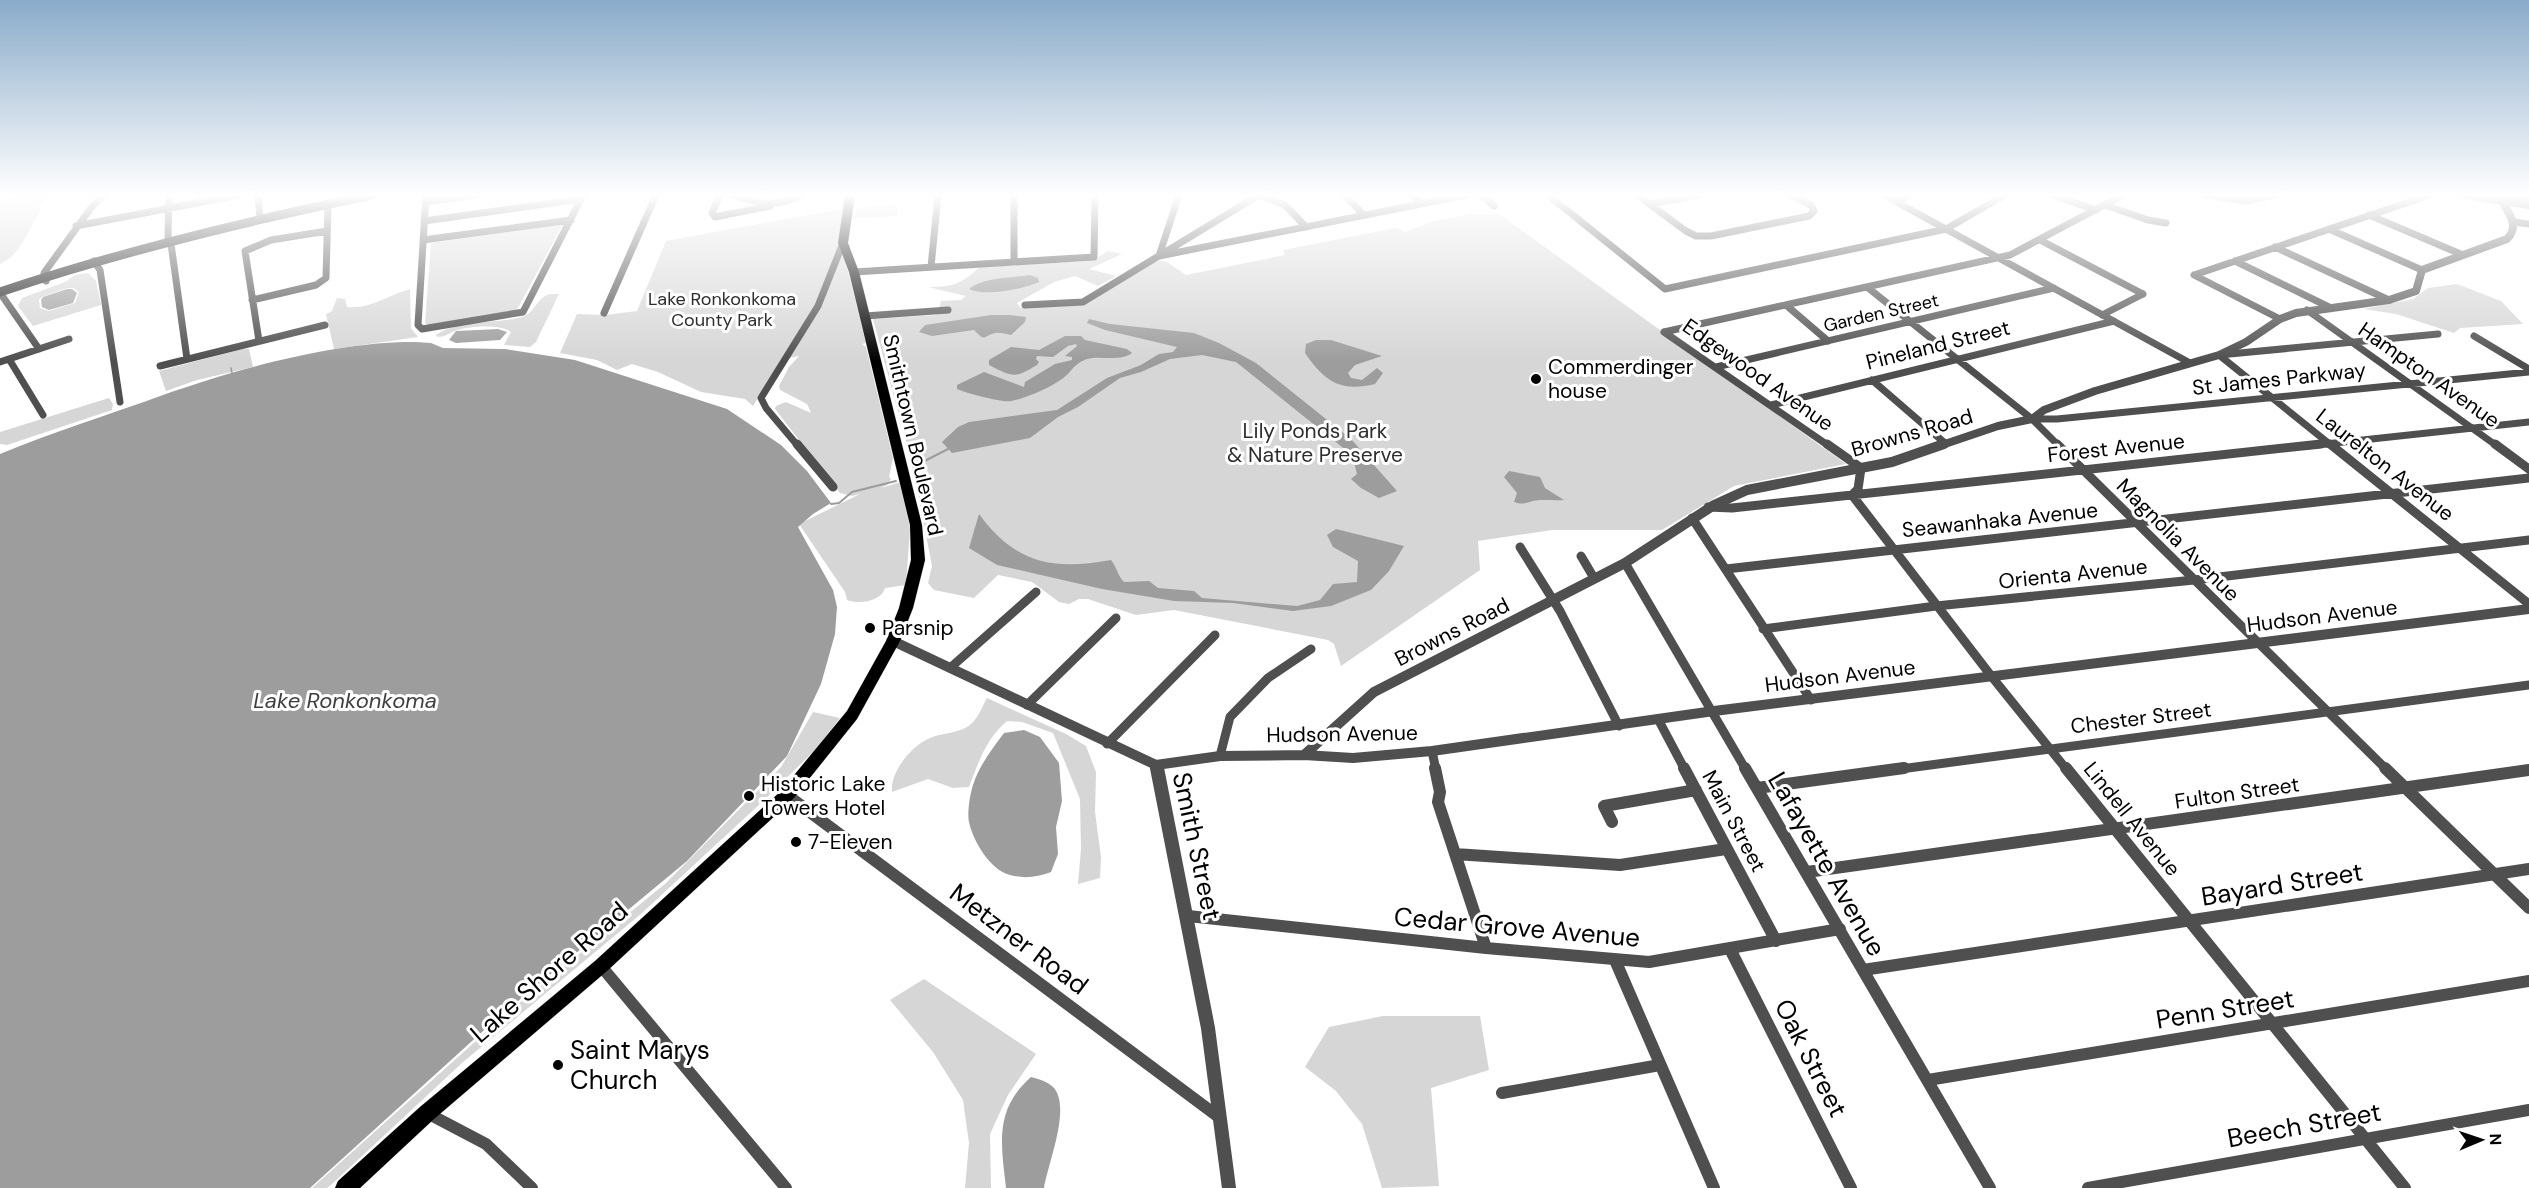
<svg xmlns="http://www.w3.org/2000/svg" width="2529" height="1188" font-family="'DM Sans',sans-serif">
<rect width="100%" height="100%" fill="#fff"/>
<path fill="#d6d6d6" fill-rule="evenodd" d="M 27,195 L 59,195 L 47,199 L 39,205 L 40,211 C 28,229 22,254 0,264 L 0,204 L 6,198 Z
M 897,205 L 897,216 L 855,218 L 857,208 Z
M 841,209 L 843,252 L 866,343 L 862,344 L 866,347 L 893,458 L 889,477 L 891,479 L 887,485 L 881,488 L 901,482 L 910,528 L 906,585 L 885,588 C 882,601 859,605 847,600 L 845,592 L 799,524 L 860,494 L 852,496 L 840,493 L 775,409 L 776,406 L 786,402 L 811,413 L 807,404 L 780,390 L 779,386 L 789,367 L 799,356 L 781,360 L 753,406 L 745,399 L 701,392 L 658,372 L 632,364 L 617,370 L 597,360 L 560,353 L 577,314 L 605,315 L 637,311 L 666,241 Z
M 1471,214 L 1499,214 L 1846,464 L 1734,486 L 1662,530 L 1552,530 L 1478,541 L 1480,570 L 1341,666 L 1334,644 L 1328,640 L 1174,610 L 1136,615 L 1088,599 L 1079,599 L 1069,604 L 1059,602 L 1032,582 L 998,575 L 974,598 L 934,590 L 928,583 L 932,566 L 913,467 L 873,319 L 936,315 L 938,313 L 941,301 L 961,300 L 966,296 L 928,287 C 949,288 965,283 979,267 L 1077,262 L 1094,260 L 1108,251 L 1122,254 L 1089,269 L 1116,276 L 1098,286 L 1075,276 L 1054,282 L 1017,303 L 1021,308 L 1088,303 L 1156,260 L 1167,262 L 1186,275 L 1285,255 L 1283,250 L 1396,228 L 1405,232 L 1434,221 Z
M 563,224 L 518,308 L 512,311 L 429,325 L 425,323 L 431,243 Z
M 88,273 L 96,281 L 101,305 L 33,326 L 18,306 L 22,298 L 65,282 L 75,275 ZM 67,288 L 73,288 L 79,292 L 75,303 L 49,311 L 40,308 L 39,300 L 42,297 Z
M 2457,284 L 2501,301 L 2523,324 L 2460,328 L 2454,333 L 2396,314 L 2364,309 L 2413,299 L 2428,288 Z
M 410,289 L 411,328 L 418,337 L 334,349 L 326,314 L 332,311 L 337,298 L 345,299 L 347,307 C 372,309 388,295 410,289 Z
M 550,294 L 559,294 L 536,342 L 530,347 L 504,345 L 511,332 C 501,324 471,326 458,330 C 449,332 445,339 435,336 C 456,319 497,324 522,317 C 535,313 537,297 550,294 Z
M 243,349 L 249,349 L 253,367 L 197,380 L 166,391 L 159,371 Z
M 109,398 L 113,404 L 112,410 L 7,445 L 0,444 L 0,432 Z
M 987,698 L 1066,734 L 1086,746 L 1096,772 L 1095,812 L 1101,857 L 1100,878 L 1078,884 L 1081,849 L 1080,799 L 1053,733 L 1022,722 L 1007,721 C 986,739 979,761 969,787 L 953,788 L 928,779 L 892,792 C 890,772 911,746 930,738 C 944,732 962,734 973,722 C 979,716 983,705 987,698 Z
M 813,712 L 840,718 L 816,749 L 762,802 L 642,913 L 462,1063 L 332,1184 L 327,1188 L 312,1188 L 506,1014 L 666,883 L 781,767 Z
M 924,979 L 1036,1054 L 1008,1095 L 990,1134 L 991,1188 L 965,1188 L 969,1143 L 963,1100 L 933,1052 L 890,1000 Z
M 1383,1016 L 1480,1016 L 1489,1070 L 1431,1088 L 1439,1186 L 1382,1188 L 1362,1124 L 1336,1091 L 1305,1067 L 1329,1027 Z"/>
<path fill="#9d9d9d" d="M 1030,275 L 1038,278 L 1039,282 C 1024,289 984,297 969,289 C 983,277 1011,278 1030,275 Z
M 67,289 L 72,289 L 77,293 L 73,303 L 49,310 L 42,307 L 41,300 L 43,297 Z
M 991,315 L 1010,315 L 1026,317 L 1025,322 L 1011,335 C 1006,334 999,332 995,333 C 982,336 987,343 974,330 L 932,336 L 919,332 L 925,325 Z
M 1089,319 L 1110,324 L 1194,333 L 1219,343 L 1256,363 L 1351,439 L 1397,491 L 1379,498 L 1361,488 L 1351,479 L 1357,474 L 1352,455 L 1236,362 L 1202,355 L 1170,359 L 1141,372 L 1120,378 L 1078,407 L 1058,417 L 1030,438 L 952,453 L 942,442 L 958,427 L 969,422 L 1057,410 L 1107,378 L 1141,365 L 1159,354 L 1173,352 L 1177,347 L 1105,330 L 1087,323 Z
M 498,329 L 507,332 L 500,340 L 456,343 L 449,340 L 456,331 Z
M 1065,336 L 1081,336 L 1085,340 L 1127,349 L 1132,353 C 1121,362 1100,355 1087,359 C 1073,364 1072,372 1062,379 C 1049,388 1027,398 1011,401 C 1003,403 966,393 957,389 L 957,385 L 984,372 L 1024,387 L 1025,382 L 1055,364 L 1072,360 L 1072,357 L 1065,356 L 1077,346 L 1076,344 L 1068,346 L 1053,357 L 1037,356 L 1036,359 L 1039,362 L 1037,365 C 1014,379 1013,377 989,365 L 989,360 L 1011,347 L 1039,350 Z
M 1316,340 L 1331,340 L 1382,356 L 1355,365 L 1348,373 L 1351,378 L 1362,380 L 1377,368 L 1383,373 L 1375,384 C 1340,392 1325,382 1305,353 L 1306,344 Z
M 416,342 L 431,343 L 443,348 L 505,349 L 575,360 L 727,409 L 781,445 L 807,471 L 831,503 L 813,514 L 798,527 L 833,590 L 837,607 L 835,634 L 821,684 L 787,756 L 687,861 L 493,1022 L 310,1188 L 0,1188 L 0,454 C 53,432 108,415 163,395 C 236,369 338,341 416,342 Z
M 1509,471 L 1540,477 L 1545,488 L 1564,500 C 1554,501 1541,499 1533,501 C 1525,503 1523,505 1514,502 L 1517,493 L 1504,477 Z
M 979,514 C 1015,563 1052,571 1111,560 C 1117,567 1117,575 1124,582 L 1149,581 L 1158,588 L 1194,591 L 1202,598 L 1297,606 L 1320,600 L 1333,584 L 1357,582 L 1358,561 L 1333,547 L 1327,535 L 1336,529 L 1404,546 L 1389,571 L 1371,590 L 1331,606 L 1293,611 L 1233,603 L 1174,601 L 1102,589 L 997,565 L 969,548 Z
M 1024,730 L 1040,737 L 1059,763 L 1062,801 L 1056,827 L 1058,854 L 1051,872 C 1037,877 1025,879 1010,875 C 990,870 973,841 969,822 C 967,813 970,794 973,785 C 979,766 992,749 1004,733 Z
M 1031,1077 C 1038,1079 1047,1081 1053,1087 C 1072,1106 1048,1163 1044,1188 L 1006,1188 C 1001,1143 994,1110 1031,1077 Z"/>
<g fill="none" stroke-linecap="round" stroke-linejoin="round">
<path stroke="#9d9d9d" stroke-width="1.5" d="M 231,368 L 232,373"/>
<path stroke="#9d9d9d" stroke-width="2" d="M 913,467 L 948,449
M 831,504 L 839,503 L 852,492 L 896,481"/>
<g stroke="#dbdbdb" stroke-width="1">
<path id="primary" d="M 845,195 L 855,195 L 848,243 L 859,272 L 922,525 L 925,560 L 913,608 L 900,641 L 857,719 L 793,799 L 607,971 L 434,1119 L 360,1188 L 335,1188 L 338,1181 L 420,1107 L 595,961 L 781,791 L 847,711 L 886,641 L 899,608 L 911,560 L 910,525 L 849,272 L 838,243 Z"/>
</g>
<path stroke="#4f4f4f" stroke-width="7" d="M 169,195 L 168,237 L 171,244 L 187,359
M 258,195 L 260,218
M 426,195 L 418,325 L 422,329 L 523,312 L 583,195
M 720,195 L 712,213 L 715,217 L 770,206
M 734,195 C 759,204 777,208 801,195
M 1014,195 L 1014,262
M 1179,195 L 1159,256 L 1466,195
M 1259,195 L 1285,205 L 1306,227
M 1344,195 L 1364,215
M 1412,195 L 1422,203
M 1481,195 L 1494,206
M 1548,195 L 1665,289 L 1946,229 L 2005,195
M 1637,195 L 1686,231 L 1696,236 L 1711,236 L 1809,216 L 1814,211 L 1811,205 L 1791,195
M 1884,195 L 2190,363
M 2053,195 L 2096,210
M 2206,195 L 2246,201 L 2275,195
M 2503,200 L 2529,197
M 425,202 L 476,195
M 1898,202 L 1910,195
M 1650,204 L 1698,195
M 2105,205 L 2148,220 L 2166,223
M 2369,215 L 2463,255
M 424,221 L 581,199
M 2514,222 L 2529,224
M 76,226 L 239,195
M 2329,229 L 2422,270
M 423,240 L 571,220
M 2040,240 L 2143,294
M 2275,247 L 2389,300
M 94,261 L 100,270 L 120,402
M 2235,261 L 2331,308
M 931,267 L 938,195
M 854,272 L 1094,257 L 1095,195
M 2194,275 L 2430,195
M 2194,275 L 2280,319
M 46,281 L 44,273 L 91,208 L 104,195
M 1867,287 L 2032,419 L 2059,446
M 3,297 L 39,349
M 252,300 L 316,285 L 326,278 L 328,204
M 1025,305 L 1083,302 L 1259,195
M 1786,305 L 1828,341
M 2307,310 L 2497,446
M 604,313 L 656,195
M 2102,315 L 2143,294
M 865,316 L 948,310
M 1664,332 L 1829,446
M 1664,332 L 2010,255 L 2123,195
M 2474,336 L 2529,369
M 259,341 L 245,251 L 271,240 L 327,231
M 2219,355 L 2332,446
M 2219,355 L 2438,334
M 9,359 L 43,415
M 0,362 L 69,339
M 160,366 L 325,325
M 1716,367 L 2054,288
M 1872,380 L 1946,444
M 1771,405 L 2114,321
M 2032,419 L 2057,419 L 2529,372
M 798,446 L 766,408 L 761,398 L 818,306 L 843,243
M 2307,446 L 2529,422"/>
<path stroke="#4f4f4f" stroke-width="9" d="M 797,444 L 833,487
M 1827,444 L 1861,468 L 1858,489 L 1852,495 L 1992,677 L 2067,770
M 2057,444 L 2387,770
M 2330,444 L 2529,604
M 2495,444 L 2529,469
M 1708,507 L 1732,508 L 2321,444
M 1692,518 L 1811,700
M 1520,547 L 1560,611 L 1619,726
M 1581,556 L 1594,578
M 1625,563 L 1746,770
M 1726,569 L 2529,478
M 1763,629 L 1936,606 L 2194,580 L 2529,540
M 950,668 L 1036,592
M 1027,705 L 1116,618
M 1658,719 L 1685,770
M 1107,744 L 1215,635
M 1432,751 L 1436,770
M 1220,756 L 1230,717 L 1268,678 L 1311,649
M 1893,770 L 2529,685"/>
<path stroke="#4f4f4f" stroke-width="12" d="M 1435,768 L 1440,792 L 1438,802 L 1486,948
M 1684,768 L 1776,941
M 1745,768 L 1990,1188
M 2066,768 L 2405,1188
M 2385,768 L 2529,908
M 1757,788 L 1904,768
M 787,795 L 1220,1118
M 1612,822 L 1604,806 L 1696,790
M 1455,854 L 1620,865 L 1726,849
M 1807,872 L 2529,770
M 1188,916 L 1486,948 L 1649,962 L 1840,929
M 1730,949 L 1851,1188
M 1615,960 L 1714,1188
M 601,966 L 786,1188
M 1863,970 L 2529,869
M 1928,1080 L 2529,981
M 1502,1093 L 1660,1065
M 427,1113 L 486,1144 L 532,1188
M 2088,1188 L 2529,1110"/>
<path stroke="#4f4f4f" stroke-width="8" d="M 2466,195 L 2529,205
M 1939,446 L 1998,426 L 2032,419 L 2044,410 L 2095,391 L 2219,355 L 2246,342 L 2280,319 L 2296,313 L 2389,300 L 2416,291 L 2422,270 L 2507,239 C 2522,224 2505,210 2499,195"/>
<path stroke="#4f4f4f" stroke-width="10" d="M 893,641 L 1156,765
M 1304,755 L 1374,692 L 1625,563 L 1714,505 L 1747,490 L 1892,462 L 1944,444
M 1156,765 L 1220,756 L 1304,755 L 1353,758 L 1432,751 L 1714,711 L 2529,609
M 1156,765 L 1157,770"/>
<path stroke="#4f4f4f" stroke-width="14" d="M 1157,768 L 1208,1028 L 1229,1188"/>
<path stroke="#1c1c1c" stroke-width="9" d="M 0,292 C 122,251 246,221 372,195"/>
<use href="#primary" fill="#000" fill-rule="evenodd"/>
</g>
<linearGradient id="sky" x2="0" y2="1"><stop stop-color="#8aabca"/><stop offset="0.54" stop-color="#fff"/><stop offset="1" stop-color="#fff" stop-opacity="0"/></linearGradient>
<rect width="2529" height="361" fill="url(#sky)"/>
<g fill="#000" stroke="#fff" stroke-width="2">
<circle cx="1536" cy="379" r="6"/>
<circle cx="870" cy="628" r="6"/>
<circle cx="749" cy="796" r="6"/>
<circle cx="796" cy="842" r="6"/>
<circle cx="558" cy="1065" r="6"/>
</g>
<g text-anchor="middle" stroke-width="6" stroke-linejoin="round" paint-order="stroke">
<g font-size="18" fill="#2d2d2d" stroke="#fff">
<text x="722" y="305">Lake Ronkonkoma<tspan x="722" dy="21">County Park</tspan></text>
</g>
<g font-size="18" fill="#000" stroke="#fff">
<text transform="translate(1881 313) rotate(-13)" y="6">Garden Street</text>
</g>
<g font-size="21" fill="#000" stroke="#fff">
<text transform="translate(1938 345) rotate(-14)" y="7">Pineland Street</text>
<text transform="translate(1758 375) rotate(35)" y="7">Edgewood Avenue</text>
<text transform="translate(2429 375) rotate(35)" y="7">Hampton Avenue</text>
<text transform="translate(2279 379) rotate(-6)" y="7">St James Parkway</text>
<text transform="translate(1912 433) rotate(-16)" y="7">Browns Road</text>
<text transform="translate(913 435) rotate(77)" y="7">Smithtown Boulevard</text>
<text transform="translate(2116 448) rotate(-6)" y="7">Forest Avenue</text>
<text transform="translate(2385 465) rotate(38)" y="7">Laurelton Avenue</text>
<text transform="translate(2000 520) rotate(-6)" y="7">Seawanhaka Avenue</text>
<text transform="translate(2178 540) rotate(45)" y="7">Magnolia Avenue</text>
<text transform="translate(2073 574) rotate(-6)" y="7">Orienta Avenue</text>
<text transform="translate(2322 616) rotate(-7)" y="7">Hudson Avenue</text>
<text transform="translate(1452 632) rotate(-27)" y="7">Browns Road</text>
<text transform="translate(1840 676) rotate(-7)" y="7">Hudson Avenue</text>
<text transform="translate(2141 718) rotate(-7)" y="7">Chester Street</text>
<text transform="translate(1342 734) rotate(-1)" y="7">Hudson Avenue</text>
<text transform="translate(2237 793) rotate(-8)" y="7">Fulton Street</text>
<text transform="translate(2132 819) rotate(51)" y="7">Lindell Avenue</text>
<text transform="translate(1734 821) rotate(62)" y="7">Main Street</text>
</g>
<g font-size="21" fill="#000" stroke="#fff" text-anchor="start">
<text x="1548" y="374">Commerdinger<tspan x="1548" dy="24">house</tspan></text>
<text x="882" y="635">Parsnip</text>
<text x="761" y="791">Historic Lake<tspan x="761" dy="24">Towers Hotel</tspan></text>
<text x="808" y="849">7-Eleven</text>
</g>
<g font-size="21" fill="#2d2d2d" stroke="#fff">
<text x="1315" y="438">Lily Ponds Park<tspan x="1315" dy="24">&amp; Nature Preserve</tspan></text>
</g>
<g font-size="22" font-style="italic" fill="#3e3e3e" stroke="#fff">
<text x="345" y="708">Lake Ronkonkoma</text>
</g>
<g font-size="26" fill="#000" stroke="#fff">
<text transform="translate(1197 846) rotate(78)" y="9">Smith Street</text>
<text transform="translate(1827 864) rotate(60)" y="9">Lafayette Avenue</text>
<text transform="translate(2282 884) rotate(-9)" y="9">Bayard Street</text>
<text transform="translate(1517 927) rotate(5)" y="9">Cedar Grove Avenue</text>
<text transform="translate(1019 939) rotate(37)" y="9">Metzner Road</text>
<text transform="translate(549 972) rotate(-41)" y="9">Lake Shore Road</text>
<text transform="translate(2225 1009) rotate(-9)" y="9">Penn Street</text>
<text transform="translate(1811 1058) rotate(63)" y="9">Oak Street</text>
<text transform="translate(2304 1125) rotate(-10)" y="9">Beech Street</text>
</g>
<g font-size="26" fill="#000" stroke="#fff" text-anchor="start">
<text x="570" y="1059">Saint Marys<tspan x="570" dy="30">Church</tspan></text>
</g>
</g>
<g transform="translate(2481 1140) rotate(88)" stroke="#ffffff" stroke-width="4.5" paint-order="stroke">
<path d="M0-4.5L10 22L0 15L-10 22Z" fill="#000000"/>
<text y="-9" font-size="16" font-weight="bold" text-anchor="middle" fill="#000000">N</text>
</g>
</svg>
